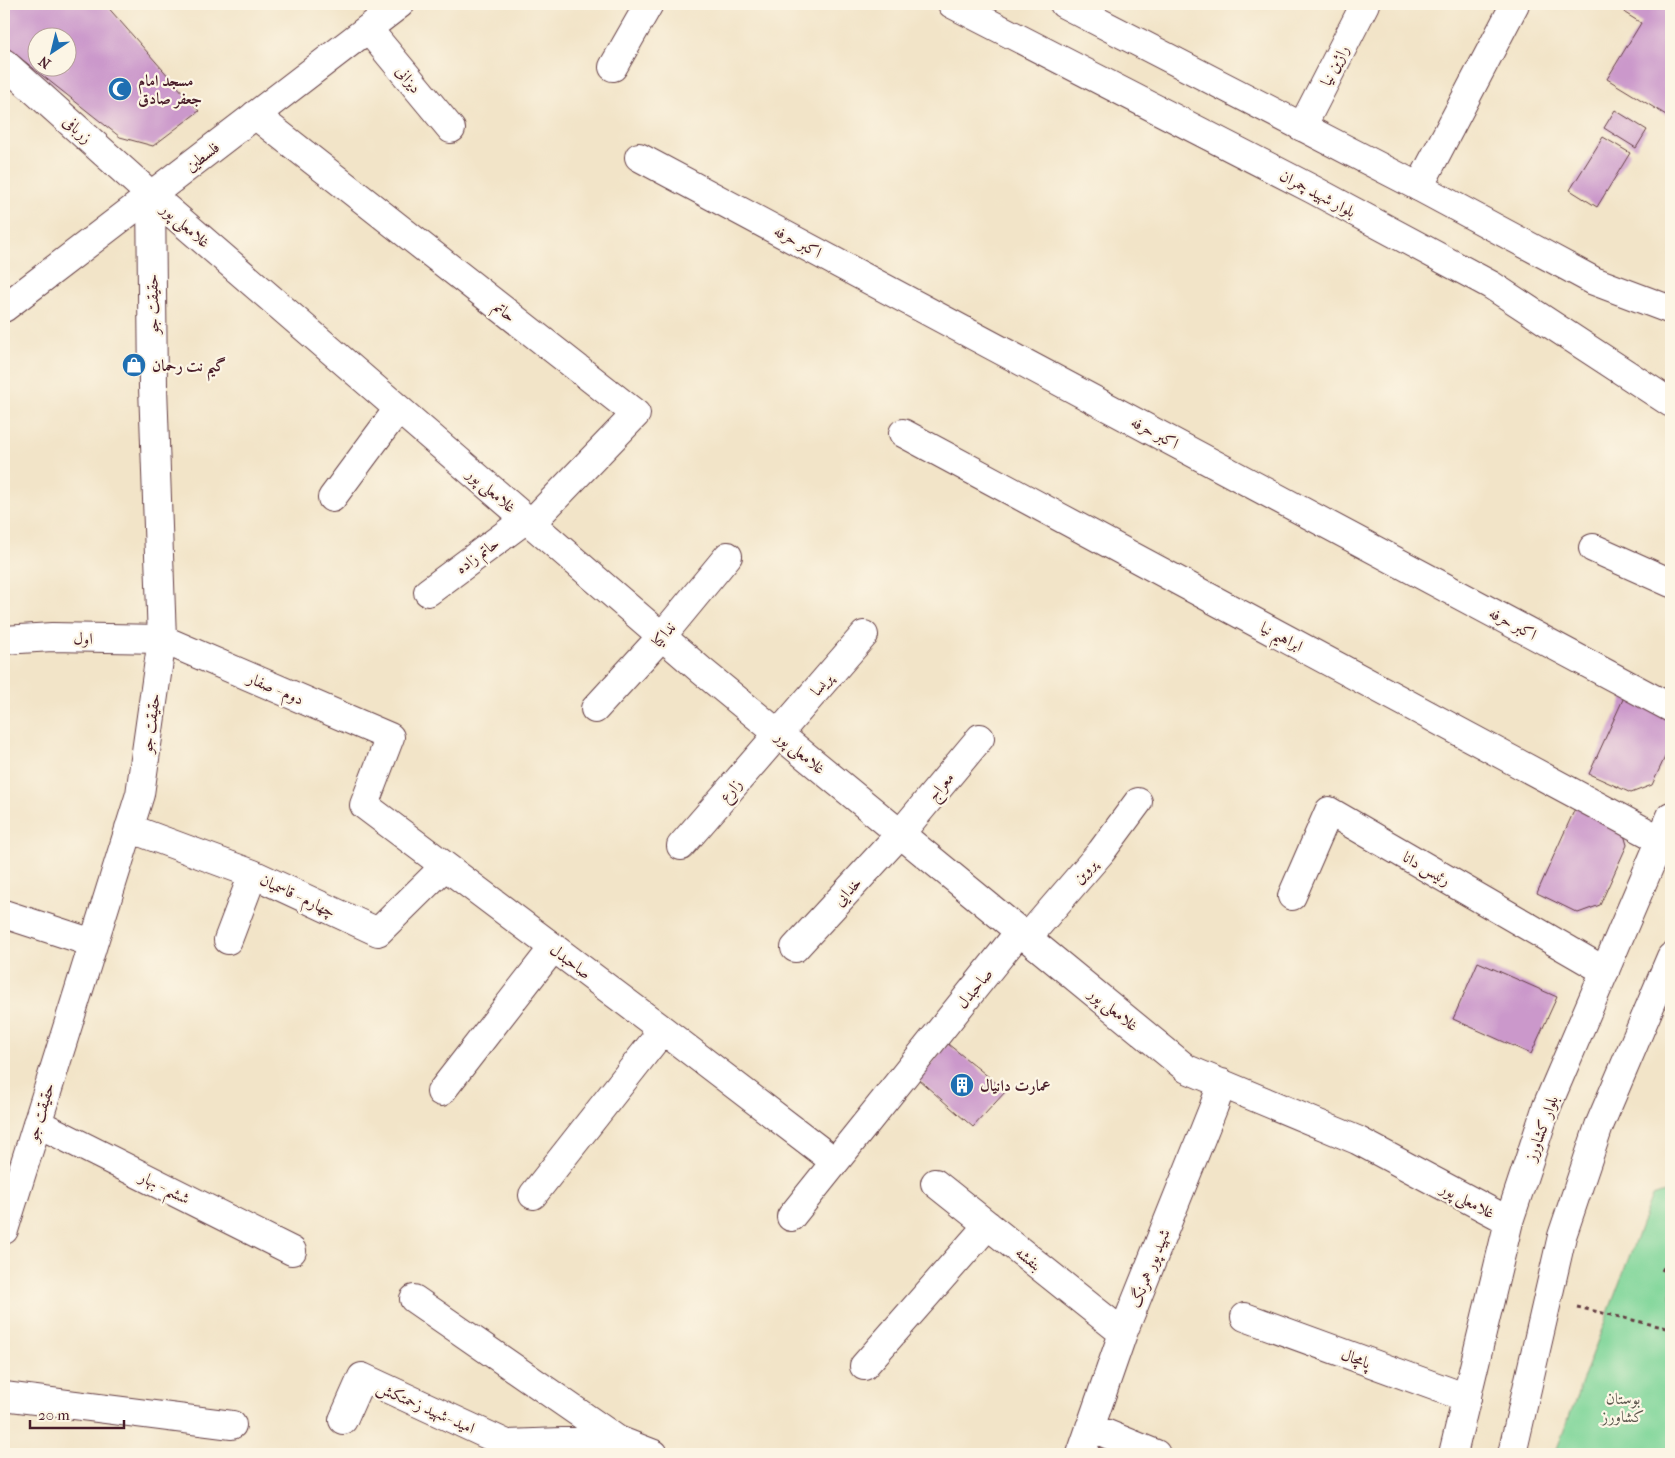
<svg xmlns="http://www.w3.org/2000/svg" width="1675" height="1458" font-family="'IM FELL French Canon',Amiri,serif">
<rect width="100%" height="100%" fill="#fcf5e5"/>
<filter id="ink" filterUnits="userSpaceOnUse"><feTurbulence type="fractalNoise" baseFrequency=".02" numOctaves="2"/><feDisplacementMap in="SourceGraphic" scale="10" xChannelSelector="R" yChannelSelector="G"/><feConvolveMatrix kernelMatrix="1 2 1 2 8 2 1 2 1" color-interpolation-filters="sRGB"/></filter>
<filter id="wash" filterUnits="userSpaceOnUse"><feTurbulence type="fractalNoise" baseFrequency=".0096" numOctaves="4" result="noise"/><feDisplacementMap in="SourceGraphic" scale="20" xChannelSelector="R" yChannelSelector="G"/><feGaussianBlur stdDeviation="1.12" result="paint"/><feColorMatrix in="noise" values="0 0 0 0 0 0 0 0 0 0 0 0 0 0 0 0 0 1.4 0 .05"/><feComposite in="paint" operator="in"/></filter>
<g filter="url(#wash)">
<rect width="100%" height="100%" fill="#f2e4c8"/>
<path fill="#80d69a" stroke="#657a62" d="M 1671,1190 L 1671,1454 L 1555,1454 L 1652,1196 Z"/>
<g id="blocks">
<path fill="#cb98cb" fill-rule="evenodd" d="M 15,4 L 105,4 L 199,111 L 153,146 L 120,137 L 4,45 L 4,12 ZM 38,38 L 68,38 L 68,68 L 38,68 Z
M 1631,4 L 1671,4 L 1671,118 L 1607,79 L 1641,23 L 1625,13 Z
M 1615,110 L 1647,130 L 1636,148 L 1604,128 Z
M 1603,137 L 1630,153 L 1597,207 L 1570,190 Z
M 1624,697 L 1666,716 L 1671,736 L 1671,744 L 1652,785 L 1631,793 L 1589,774 Z
M 1578,802 L 1620,821 L 1627,845 L 1600,905 L 1578,913 L 1537,893 Z
M 1478,962 L 1557,997 L 1531,1054 L 1453,1019 Z
M 948,1044 L 1006,1091 L 973,1127 L 918,1079 Z"/>
</g>
</g>
<g filter="url(#ink)">
<use href="#blocks" fill-opacity="0" stroke="#633d43" stroke-width="1"/>
<g fill="none" stroke-linecap="round" stroke-linejoin="round">
<g stroke="#633d43" stroke-width="30">
<path id="minor" d="M 368,29 L 451,129
M 4,63 L 151,195 L 702,671 L 1187,1069 L 1357,1140 L 1509,1221
M 613,67 L 649,4
M 255,115 L 636,414 L 531,523
M 1302,127 L 1365,4
M 639,157 L 1671,708
M 1419,187 L 1515,4
M 903,433 L 1661,840
M 332,498 L 398,409
M 1593,548 L 1671,583
M 428,592 L 526,519
M 4,640 L 52,637 L 162,639 L 390,737 L 364,805 L 663,1030 L 834,1161
M 595,709 L 662,636 L 728,556
M 129,828 L 253,874 L 378,932 L 445,866
M 681,846 L 864,635
M 1292,896 L 1329,811 L 1605,971
M 4,914 L 93,943
M 1027,938 L 1101,852 L 1138,802
M 228,940 L 253,874
M 795,948 L 900,834 L 980,738
M 441,1092 L 553,948
M 37,1123 L 292,1251
M 935,1183 L 1123,1333
M 533,1195 L 663,1030
M 791,1217 L 1020,931
M 4,1230 L 140,794 L 162,639 L 153,387 L 151,195
M 414,1299 L 618,1440 L 616,1444
M 1245,1317 L 1467,1398
M 864,1366 L 988,1225
M 4,1396 L 232,1425
M 343,1420 L 362,1377 L 507,1444 L 618,1440 L 654,1454
M 1090,1427 L 1156,1454
M 1081,1454 L 1123,1333 L 1214,1106 L 1222,1083"/>
</g>
<g stroke="#633d43" stroke-width="30">
<path id="major" d="M 952,4 L 1312,189 L 1491,285 L 1671,403
M 1064,4 L 1419,187 L 1594,281 L 1671,310
M 4,308 L 400,4
M 1453,1454 L 1509,1221 L 1547,1106 L 1671,816
M 1512,1454 L 1562,1236 L 1599,1126 L 1671,957"/>
</g>
<path stroke="#633d43" stroke-width="3" stroke-dasharray="4 4" stroke-linecap="butt" d="M 1662,1271 L 1671,1255
M 1577,1307 L 1671,1329"/>
<use href="#minor" stroke="#fff" stroke-width="28"/>
<use href="#major" stroke="#fff" stroke-width="28"/>
</g>
</g>
<defs>
<g id="mosque-disc" transform="scale(1.25)"><circle r="9.5" fill="#1f6fb2" stroke="#fcf5e5"/><path d="M3.5-4.9A6 6 0 1 0 3.5 4.9A5 5 0 1 1 3.5-4.9Z" fill="#fff"/></g>
<g id="shop-disc" transform="scale(1.25)"><circle r="9.5" fill="#1f6fb2" stroke="#fcf5e5"/><path d="M-5-2.5h2.3a2.7 3.5 0 0 1 5.4 0H5L5.5 6h-11ZM-1.5-2.5h3a1.5 2.3 0 0 0-3 0Z" fill="#fff"/></g>
<g id="building-disc" transform="scale(1.25)"><circle r="9.5" fill="#1f6fb2" stroke="#fcf5e5"/><path d="M-4-6H4V6H1V3H-1V6H-4ZM-2.5-4.3h1.7v1.8h-1.7ZM.8-4.3h1.7v1.8H.8ZM-2.5-1h1.7V.8h-1.7ZM.8-1h1.7V.8H.8Z" fill="#fff"/></g>
</defs>
<g fill-rule="evenodd">
<use href="#mosque-disc" x="120" y="89"/>
<use href="#shop-disc" x="134" y="365"/>
<use href="#building-disc" x="962" y="1085"/>
</g>
<g text-anchor="middle" stroke-width="4.5" stroke-linejoin="round" paint-order="stroke">
<g font-size="16" fill="#4a1f2b" stroke="#fcf5e5">
<text transform="translate(1334 65) rotate(-63)" y="6">راژین نیا</text>
<text transform="translate(409 79) rotate(51)" y="6">دیزانی</text>
<text transform="translate(78 129) rotate(42)" y="6">زربافی</text>
<text transform="translate(202 156) rotate(-37)" y="6">فلسطین</text>
<text transform="translate(1318 193) rotate(28)" y="6">بلوار شهید چمران</text>
<text transform="translate(186 225) rotate(41)" y="6">غلامعلی پور</text>
<text transform="translate(798 241) rotate(28)" y="6">اکبر حرفه</text>
<text transform="translate(152 304) rotate(-91)" y="6">حقیقت جو</text>
<text transform="translate(505 311) rotate(38)" y="6">حاتم</text>
<text transform="translate(1155 432) rotate(28)" y="6">اکبر حرفه</text>
<text transform="translate(492 490) rotate(41)" y="6">غلامعلی پور</text>
<text transform="translate(477 555) rotate(-36)" y="6">حاتم زاده</text>
<text transform="translate(1513 623) rotate(28)" y="6">اکبر حرفه</text>
<text transform="translate(663 634) rotate(-49)" y="6">نداکیا</text>
<text transform="translate(1282 636) rotate(28)" y="6">ابراهیم نیا</text>
<text transform="translate(83 638) rotate(1)" y="6">اول</text>
<text transform="translate(821 684) rotate(-49)" y="6">پریسا</text>
<text transform="translate(276 688) rotate(23)" y="6">دوم - صفار</text>
<text transform="translate(150 723) rotate(-82)" y="6">حقیقت جو</text>
<text transform="translate(801 752) rotate(39)" y="6">غلامعلی پور</text>
<text transform="translate(940 786) rotate(-50)" y="6">معراج</text>
<text transform="translate(730 790) rotate(-49)" y="6">زارع</text>
<text transform="translate(1427 868) rotate(30)" y="6">رئیس دانا</text>
<text transform="translate(1084 871) rotate(-49)" y="6">پروین</text>
<text transform="translate(847 891) rotate(-47)" y="6">خدایی</text>
<text transform="translate(298 895) rotate(25)" y="6">چهارم - قاسمیان</text>
<text transform="translate(571 961) rotate(37)" y="6">صاحبدل</text>
<text transform="translate(974 988) rotate(-51)" y="6">صاحبدل</text>
<text transform="translate(1114 1009) rotate(39)" y="6">غلامعلی پور</text>
<text transform="translate(40 1112) rotate(-73)" y="6">حقیقت جو</text>
<text transform="translate(1541 1128) rotate(-70)" y="6">بلوار کشاورز</text>
<text transform="translate(165 1187) rotate(27)" y="6">ششم - بهار</text>
<text transform="translate(1468 1200) rotate(28)" y="6">غلامعلی پور</text>
<text transform="translate(1029 1258) rotate(39)" y="6">بنفشه</text>
<text transform="translate(1149 1268) rotate(-68)" y="6">شهید پور همرنگ</text>
<text transform="translate(1356 1358) rotate(20)" y="6">پامچال</text>
<text transform="translate(426 1407) rotate(24)" y="6">امید -شهید زحمتکش</text>
</g>
<g font-size="16" font-weight="bold" fill="#4a1f2b" stroke="#fcf5e5" text-anchor="start">
<text x="138" y="86">مسجد امام<tspan x="138" dy="18">جعفر صادق</tspan></text>
<text x="152" y="371">گیم نت رحمان</text>
<text x="980" y="1091">عمارت دانیال</text>
</g>
<g font-size="16" fill="#5a564c" stroke="#fcf5e5">
<text x="1623" y="1404">بوستان<tspan x="1623" dy="18">کشاورز</tspan></text>
</g>
</g>
<rect width="1675" height="1458" fill="none" stroke="#fcf5e5" stroke-width="20"/>
<g transform="translate(52 52) rotate(215)"><circle r="24" fill="#fcf5e5" stroke="#b59f9b"/>
<path d="M0-4L9 19L0 12L-9 19Z" fill="#1f6fb2"/>
<text y="-8" font-size="14" font-weight="bold" text-anchor="middle" fill="#4a1f2b">N</text>
</g>
<path d="M30 1420v8h94v-8" fill="none" stroke="#4a1f2b" stroke-width="2.5"/>
<text x="38" y="1420" font-size="15" fill="#4a1f2b" stroke="#fcf5e5" stroke-width="4" paint-order="stroke">20 m</text>
</svg>
